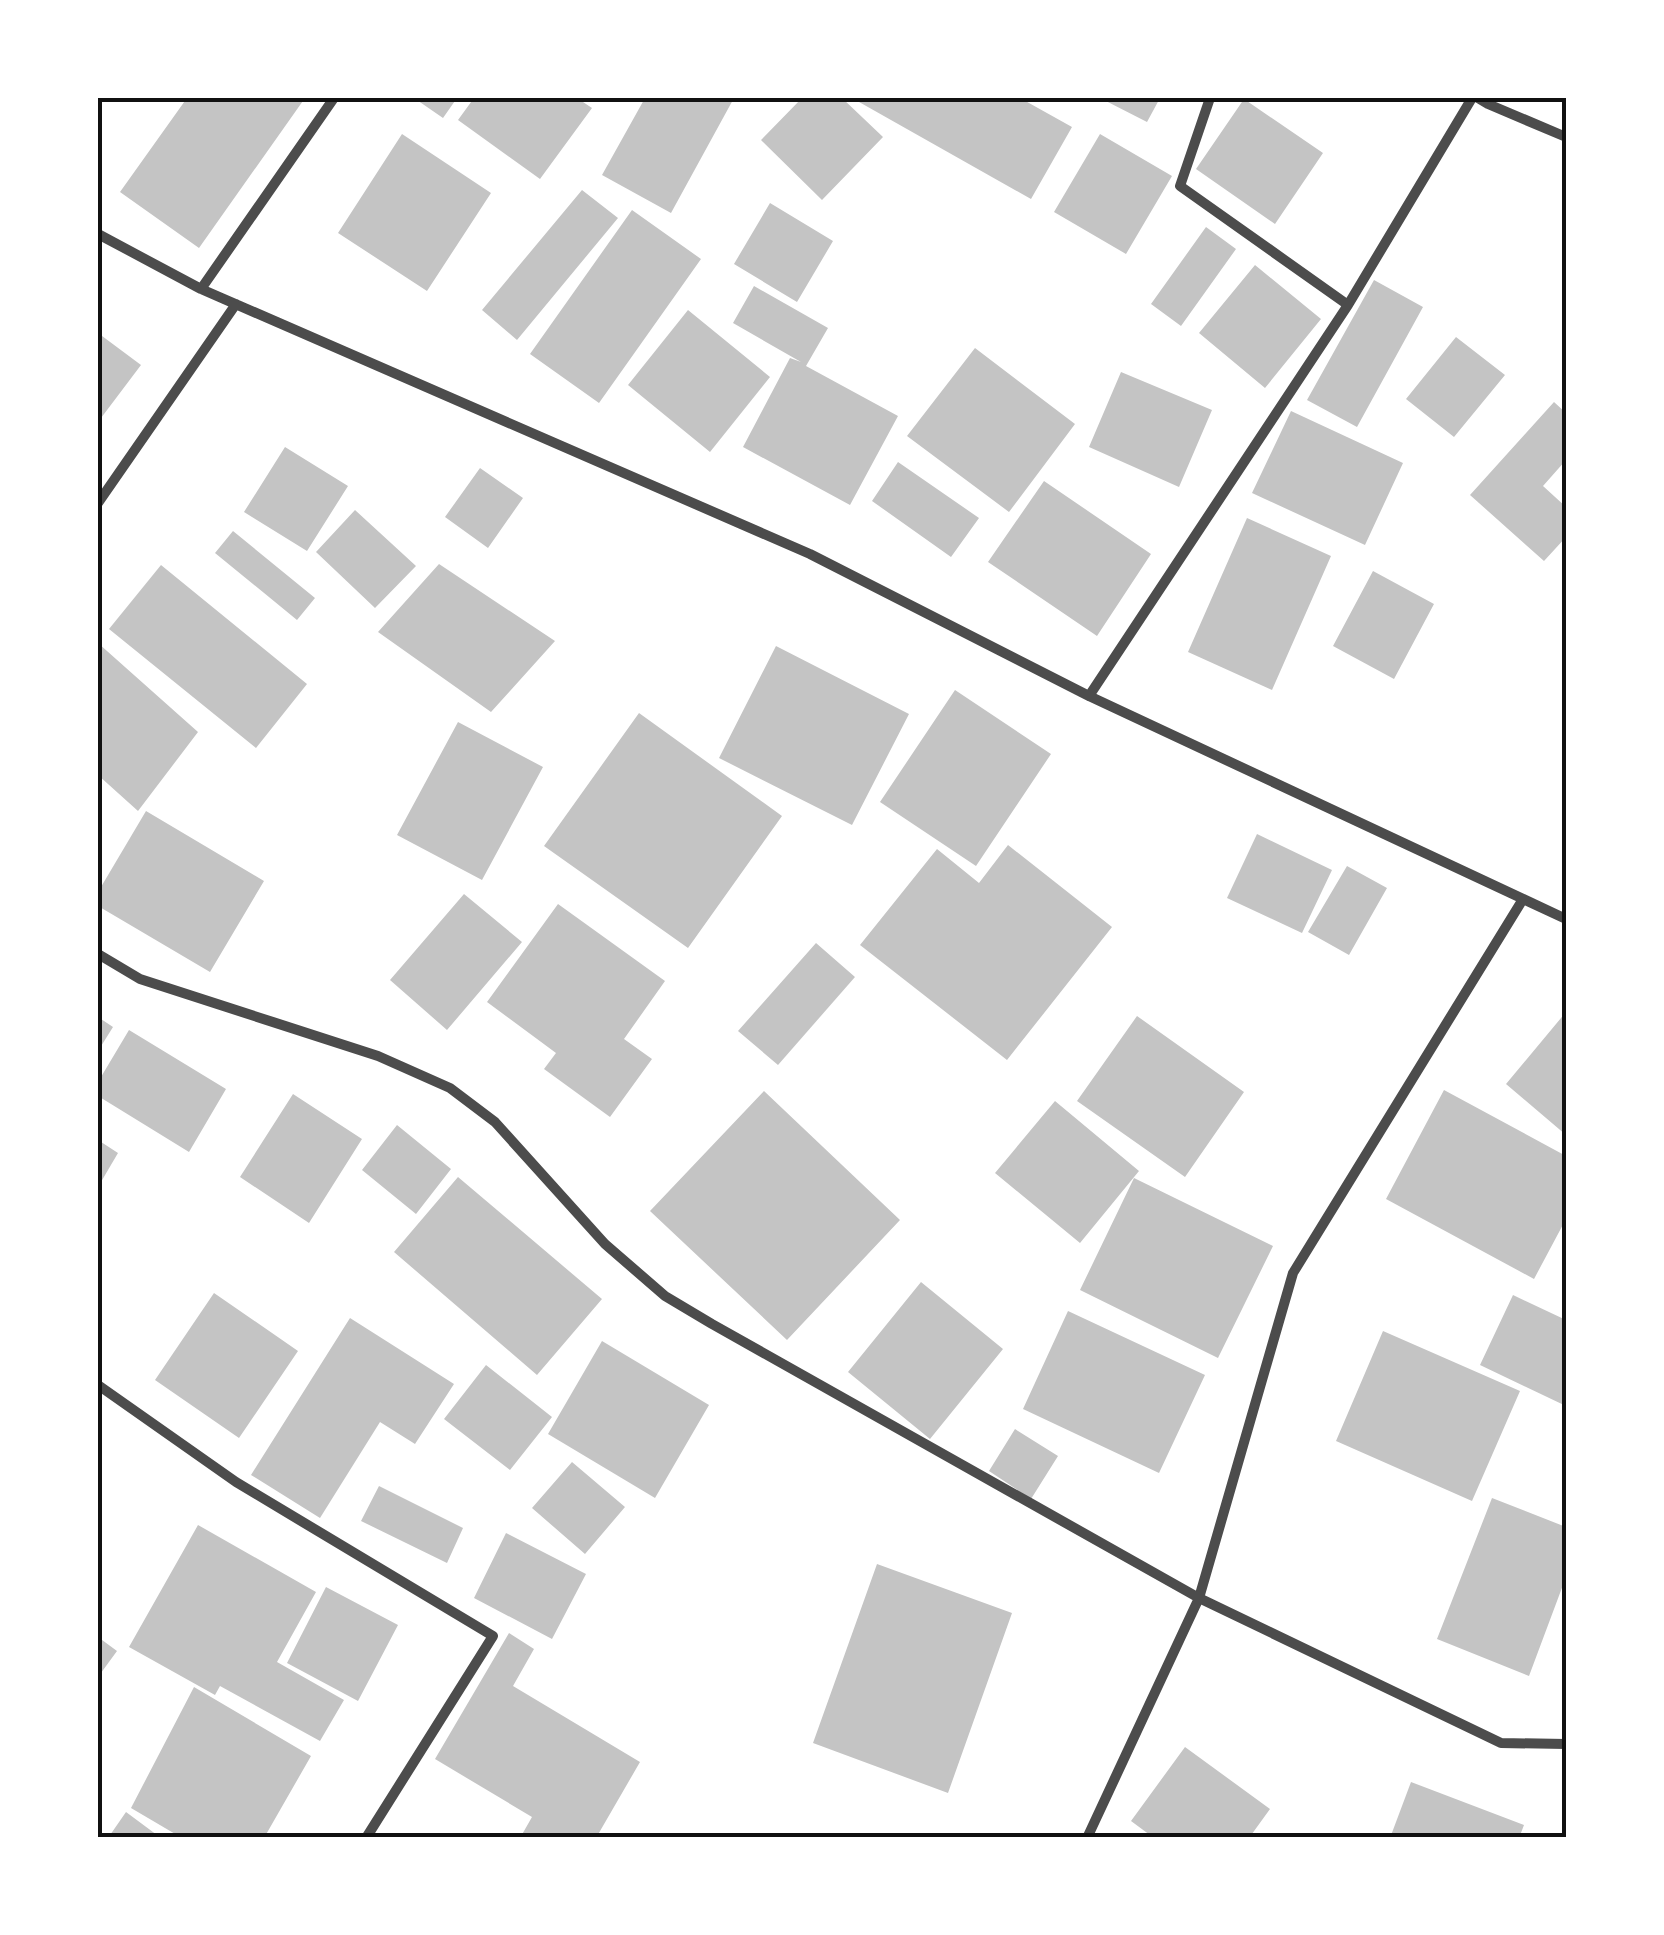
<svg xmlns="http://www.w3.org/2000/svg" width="1664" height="1935" font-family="Inter,sans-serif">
<rect width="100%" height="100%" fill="#fff"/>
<path fill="#c4c4c4" d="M 187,98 L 305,98 L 199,248 L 120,192 Z
M 414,98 L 457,98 L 443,118 Z
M 474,98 L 577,98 L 592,108 L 540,179 L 458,120 Z
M 645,98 L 734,98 L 671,213 L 602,175 Z
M 802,98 L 842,98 L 883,137 L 822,200 L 761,140 Z
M 852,98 L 1020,98 L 1072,127 L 1031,199 Z
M 1100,98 L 1160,98 L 1147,122 Z
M 1244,99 L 1323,153 L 1275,224 L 1196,169 Z
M 402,134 L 491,193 L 427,291 L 338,233 Z
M 1100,134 L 1172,176 L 1126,254 L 1054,212 Z
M 582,190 L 618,218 L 517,340 L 482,310 Z
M 770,203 L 833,241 L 797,302 L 734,264 Z
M 632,210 L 701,259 L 599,403 L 530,354 Z
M 1206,227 L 1236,249 L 1181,326 L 1151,304 Z
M 1255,265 L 1321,319 L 1265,388 L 1199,333 Z
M 1374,280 L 1423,307 L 1357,427 L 1307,400 Z
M 754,286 L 828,328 L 806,366 L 898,416 L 850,505 L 743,447 L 790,358 L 801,362 L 733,323 Z
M 688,310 L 770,377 L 710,452 L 628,385 Z
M 98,333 L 141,365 L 98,422 Z
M 1456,337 L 1505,375 L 1454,437 L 1406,399 Z
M 975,348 L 1075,424 L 1009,512 L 907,436 Z
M 1121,372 L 1212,410 L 1179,487 L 1089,447 Z
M 1554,402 L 1566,413 L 1566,460 L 1543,486 L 1566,507 L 1566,537 L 1544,561 L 1470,495 Z
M 1291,411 L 1403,463 L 1365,545 L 1252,493 Z
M 285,447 L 348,486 L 307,551 L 244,512 Z
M 898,462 L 979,518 L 951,557 L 872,501 Z
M 480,468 L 523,498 L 488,548 L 445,517 Z
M 1044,481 L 1151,554 L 1097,636 L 988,562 Z
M 355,510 L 416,566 L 375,608 L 316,552 Z
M 1247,518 L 1331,556 L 1272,690 L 1188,652 Z
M 233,531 L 315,598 L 297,620 L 215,553 Z
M 439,564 L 555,641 L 491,712 L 378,632 Z
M 161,565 L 307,684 L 256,748 L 109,629 Z
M 1373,571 L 1434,604 L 1394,679 L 1333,646 Z
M 98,643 L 198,732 L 138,811 L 98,775 Z
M 776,646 L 909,714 L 852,825 L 719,758 Z
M 955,690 L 1051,754 L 976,866 L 880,802 Z
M 639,713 L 782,816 L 688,948 L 544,846 Z
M 458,722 L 543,767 L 482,880 L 397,835 Z
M 146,811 L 264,881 L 210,972 L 98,906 L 98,892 Z
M 1257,834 L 1332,870 L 1302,933 L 1227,898 Z
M 1008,845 L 1112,927 L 1007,1060 L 860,945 L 937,849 L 979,883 Z
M 1347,866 L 1387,888 L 1349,955 L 1308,932 Z
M 464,894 L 522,942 L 447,1030 L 390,980 Z
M 558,904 L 665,981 L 624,1039 L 652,1059 L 610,1117 L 544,1069 L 556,1053 L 487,1002 Z
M 816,943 L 855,977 L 778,1065 L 738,1031 Z
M 1566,1012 L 1566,1135 L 1506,1084 Z
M 1137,1016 L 1244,1092 L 1185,1177 L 1077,1101 Z
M 98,1017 L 113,1027 L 98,1051 Z
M 129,1030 L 226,1089 L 189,1152 L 98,1096 L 98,1082 Z
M 1444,1090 L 1566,1156 L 1566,1219 L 1534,1279 L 1386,1199 Z
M 764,1091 L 900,1220 L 787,1340 L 650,1211 Z
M 293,1094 L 362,1139 L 309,1223 L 240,1177 Z
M 1055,1101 L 1139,1171 L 1080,1243 L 995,1173 Z
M 397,1125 L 451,1169 L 416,1214 L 362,1170 Z
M 98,1140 L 118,1153 L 98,1187 Z
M 458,1177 L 602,1299 L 537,1375 L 394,1252 Z
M 1134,1178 L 1273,1246 L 1218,1358 L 1080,1290 Z
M 921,1282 L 1003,1349 L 930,1439 L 848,1372 Z
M 214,1293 L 298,1351 L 239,1438 L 155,1380 Z
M 1513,1295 L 1566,1320 L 1566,1406 L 1480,1365 Z
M 1068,1311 L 1205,1375 L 1159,1473 L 1023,1409 Z
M 350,1318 L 454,1384 L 415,1444 L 380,1422 L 320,1518 L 251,1475 Z
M 1383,1331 L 1520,1391 L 1472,1501 L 1336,1441 Z
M 602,1341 L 709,1405 L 655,1498 L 548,1434 Z
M 486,1365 L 552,1417 L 510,1470 L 444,1419 Z
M 1015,1429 L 1058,1456 L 1031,1499 L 989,1471 Z
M 572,1462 L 625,1507 L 585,1554 L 532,1508 Z
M 379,1486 L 463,1528 L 447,1563 L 361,1521 Z
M 1492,1498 L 1566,1527 L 1566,1577 L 1529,1676 L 1437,1639 Z
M 198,1525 L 316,1592 L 277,1662 L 344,1700 L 320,1741 L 220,1686 L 215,1695 L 129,1647 Z
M 506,1533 L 586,1574 L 552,1639 L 474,1598 Z
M 877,1564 L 1012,1613 L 948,1793 L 813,1743 Z
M 326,1587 L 398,1625 L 358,1701 L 287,1663 Z
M 509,1633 L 534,1649 L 513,1686 L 640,1762 L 596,1838 L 520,1838 L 532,1817 L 435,1759 Z
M 98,1637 L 117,1651 L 98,1677 Z
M 194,1687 L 311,1756 L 264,1838 L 182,1838 L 131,1808 Z
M 1185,1747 L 1270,1809 L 1249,1838 L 1154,1838 L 1131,1821 Z
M 1411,1782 L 1524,1825 L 1519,1838 L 1390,1838 Z
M 126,1812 L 161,1838 L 108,1838 Z"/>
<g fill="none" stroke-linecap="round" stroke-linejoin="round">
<path stroke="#4c4c4c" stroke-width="10" d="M 1478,98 L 1488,104 L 1566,137
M 98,234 L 201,289 L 810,554 L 1089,696 L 1566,919
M 201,289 L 334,98
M 1348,305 L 1472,98
M 98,503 L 236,304
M 1089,696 L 1348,305 L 1180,186 L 1210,98
M 98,954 L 140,979 L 378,1056 L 450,1088 L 495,1122 L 605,1244 L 665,1296 L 712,1324 L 1199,1598 L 1501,1743 L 1566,1744
M 98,1385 L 236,1482 L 493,1636 L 366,1838
M 1087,1838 L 1199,1598 L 1293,1273 L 1523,899"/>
</g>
<rect width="1664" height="1935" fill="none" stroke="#ffffff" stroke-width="200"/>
<rect x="100" y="100" width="1464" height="1735" fill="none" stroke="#111" stroke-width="4"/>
</svg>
